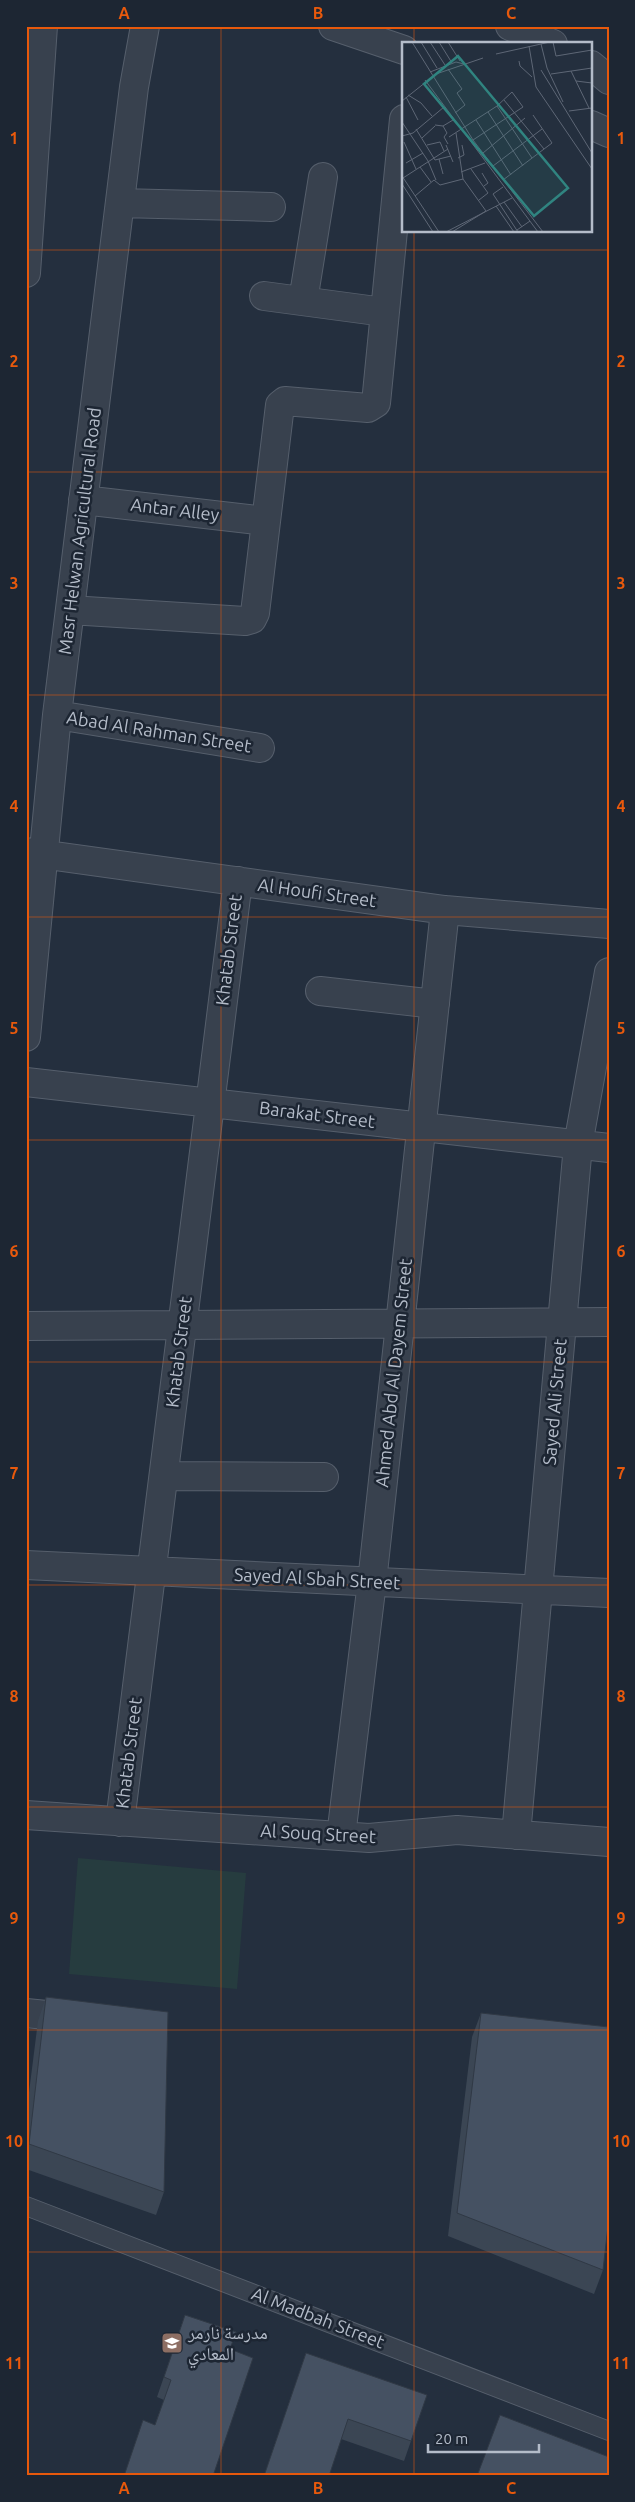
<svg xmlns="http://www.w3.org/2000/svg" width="635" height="2502" font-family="Ubuntu,'Noto Naskh Arabic',sans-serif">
<rect width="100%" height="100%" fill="#242f3e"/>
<path fill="#263c3f" d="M 78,1858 L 246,1873 L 237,1989 L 69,1974 Z"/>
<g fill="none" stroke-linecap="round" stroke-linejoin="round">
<g stroke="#565f6c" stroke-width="20">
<path id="lane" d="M 26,2206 L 609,2431"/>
</g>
<g stroke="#565f6c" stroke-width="30">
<path id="street" d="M 333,26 L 404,50
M 510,26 L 553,44
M 591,65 L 609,80
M 591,125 L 609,133
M 120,203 L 271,207
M 26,273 L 43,26
M 264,296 L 384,312
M 303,301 L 323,177
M 83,500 L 266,521
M 70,610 L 245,621 L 252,619 L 255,613 L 280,405 L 285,401 L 368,408 L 376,403 L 404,119
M 57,715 L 260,748
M 26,852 L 445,910 L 609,924
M 320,991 L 435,1004
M 26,1037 L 57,715 L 134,87 L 145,26
M 26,1082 L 609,1148
M 26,1326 L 609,1322
M 164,1476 L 324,1477
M 26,1565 L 609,1593
M 26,1815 L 369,1838 L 457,1830 L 609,1842
M 120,1822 L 238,881
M 516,1835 L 578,1145 L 609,972
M 341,1836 L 372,1582 L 445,910
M 26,2013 L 77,2018"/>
</g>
<use href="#lane" stroke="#38414e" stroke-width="18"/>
<use href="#street" stroke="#38414e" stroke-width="28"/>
</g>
<path fill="#3b4654" d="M 46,1997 L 164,2192 L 156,2215 L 26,2169 L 26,2116 L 38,2021 Z
M 481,2013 L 603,2270 L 594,2294 L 448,2236 L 472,2037 Z
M 185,2315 L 236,2332 L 155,2424 L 164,2400 L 157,2397 Z
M 306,2353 L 411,2441 L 404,2461 L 341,2439 L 329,2476 L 264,2476 Z"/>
<path fill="#455162" stroke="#303945" d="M 46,1997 L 168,2012 L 164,2192 L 29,2144 Z
M 481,2013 L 609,2027 L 609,2217 L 603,2270 L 457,2213 Z
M 185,2315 L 236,2332 L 230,2349 L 253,2358 L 213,2476 L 124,2476 L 143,2420 L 155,2425 L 171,2380 L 164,2377 Z
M 306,2353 L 427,2395 L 411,2441 L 348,2419 L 329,2476 L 264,2476 Z
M 500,2415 L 609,2457 L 609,2476 L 477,2476 Z"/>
<path fill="none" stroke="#e8590c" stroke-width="1" stroke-opacity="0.55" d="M 221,26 L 221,2476M 414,26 L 414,44M 414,231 L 414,2476M 26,250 L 609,250M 26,472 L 609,472M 26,695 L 609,695M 26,917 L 609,917M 26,1140 L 609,1140M 26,1362 L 609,1362M 26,1585 L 609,1585M 26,1807 L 609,1807M 26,2030 L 609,2030M 26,2252 L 609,2252"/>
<defs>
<g id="school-square" transform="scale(1.125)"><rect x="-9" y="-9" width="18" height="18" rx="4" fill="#8d6e63" stroke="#1d2633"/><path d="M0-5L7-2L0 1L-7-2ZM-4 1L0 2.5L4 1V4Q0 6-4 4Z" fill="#fff"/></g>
</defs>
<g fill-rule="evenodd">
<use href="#school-square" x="172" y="2343"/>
</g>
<g text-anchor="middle" stroke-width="5" stroke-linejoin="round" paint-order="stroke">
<g font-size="18" fill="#b4bcc9" stroke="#1d2633">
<text transform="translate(175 510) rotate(7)" y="6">Antar Alley</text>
<text transform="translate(80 531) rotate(-83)" y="6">Masr Helwan Agricultural Road</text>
<text transform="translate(159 732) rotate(9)" y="6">Abad Al Rahman Street</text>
<text transform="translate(317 893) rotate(8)" y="6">Al Houfi Street</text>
<text transform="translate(229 950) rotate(-83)" y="6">Khatab Street</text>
<text transform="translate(317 1115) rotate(7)" y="6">Barakat Street</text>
<text transform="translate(179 1352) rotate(-83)" y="6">Khatab Street</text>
<text transform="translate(394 1373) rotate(-84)" y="6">Ahmed Abd Al Dayem Street</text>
<text transform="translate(555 1402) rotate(-85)" y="6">Sayed Ali Street</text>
<text transform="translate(317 1579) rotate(3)" y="6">Sayed Al Sbah Street</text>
<text transform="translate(129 1753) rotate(-83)" y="6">Khatab Street</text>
<text transform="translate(318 1834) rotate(3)" y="6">Al Souq Street</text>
<text transform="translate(318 2318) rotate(21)" y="6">Al Madbah Street</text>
</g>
<g font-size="18" fill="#b4bcc9" stroke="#1d2633" text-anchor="start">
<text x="188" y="2339">مدرسة نارمر<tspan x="188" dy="21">المعادي</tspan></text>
</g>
</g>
<g transform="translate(402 42)">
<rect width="190" height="190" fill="#242f3e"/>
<path fill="none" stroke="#5e6776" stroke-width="1" d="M 10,0 L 71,98 L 141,190M 19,0 L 35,26M 28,0 L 43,23M 37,0 L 50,21M 46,0 L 58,19M 151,0 L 154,14 L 190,8M 139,2 L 145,26 L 161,60M 127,4 L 134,45 L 190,127M 94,12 L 148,0M 117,19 L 118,24 L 130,35M 46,27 L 60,47 L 55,51 L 63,63 L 53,71M 139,28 L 190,111M 169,29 L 187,66M 28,30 L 54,20 L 62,22M 149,32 L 190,26M 23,38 L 136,190M 174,39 L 190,41M 6,53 L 19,61 L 30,74M 4,55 L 16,78M 102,58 L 142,107M 0,59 L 34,32 L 81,16M 95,64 L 130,116M 167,69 L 190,66M 86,70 L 121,124M 74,78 L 109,133M 0,80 L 26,119 L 34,138M 33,83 L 41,84 L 51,78M 41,84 L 45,91 L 42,95 L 46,102M 14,87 L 33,118 L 49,114M 54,91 L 61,137 L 84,169M 0,94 L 11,91 L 42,65M 47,95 L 95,64 L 110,50 L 121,65 L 71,98M 20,96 L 33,84M 2,100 L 14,127M 25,103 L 38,100 L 42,109M 44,103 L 51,120M 81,111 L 123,76M 56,116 L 62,113 L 60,103M 37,117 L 41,132M 4,121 L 21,111M 91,124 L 140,87M 18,125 L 29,140M 69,127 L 86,151 L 77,158M 59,130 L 83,121M 80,131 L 86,141 L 82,144M 0,134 L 37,190M 1,136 L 46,107M 101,138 L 150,101 L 131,73M 0,142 L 31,190M 101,145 L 91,152 L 116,190M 13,154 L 32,138 L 38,143 L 61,137M 102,160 L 120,185M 94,164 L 112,190M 115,188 L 128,179M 44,190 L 110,156M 50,190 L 84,169"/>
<path fill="#308480" fill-opacity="0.15" stroke="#308480" stroke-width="2.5" d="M 56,14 L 166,146 L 132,174 L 22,42 Z"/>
<rect width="190" height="190" fill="none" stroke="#b4bcc9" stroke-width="2.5"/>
</g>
<rect width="635" height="2502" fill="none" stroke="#1d2633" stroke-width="55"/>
<path d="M428 2444v8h111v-8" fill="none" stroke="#b4bcc9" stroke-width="2.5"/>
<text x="435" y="2444" font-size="15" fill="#b4bcc9" stroke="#1d2633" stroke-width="4" paint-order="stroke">20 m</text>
<rect x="28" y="28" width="580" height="2446" fill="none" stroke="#e8590c" stroke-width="2"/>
<g font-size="16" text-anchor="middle" font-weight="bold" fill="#e8590c">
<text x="124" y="19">A</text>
<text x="318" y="19">B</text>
<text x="511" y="19">C</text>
<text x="14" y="144">1</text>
<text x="621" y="144">1</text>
<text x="14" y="367">2</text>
<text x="621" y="367">2</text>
<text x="14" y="589">3</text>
<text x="621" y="589">3</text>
<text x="14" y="812">4</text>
<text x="621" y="812">4</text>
<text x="14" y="1034">5</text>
<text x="621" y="1034">5</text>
<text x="14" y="1257">6</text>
<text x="621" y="1257">6</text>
<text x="14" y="1479">7</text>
<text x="621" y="1479">7</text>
<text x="14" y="1702">8</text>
<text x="621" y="1702">8</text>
<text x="14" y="1924">9</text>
<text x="621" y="1924">9</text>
<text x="14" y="2147">10</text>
<text x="621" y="2147">10</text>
<text x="14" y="2369">11</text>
<text x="621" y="2369">11</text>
<text x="124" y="2494">A</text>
<text x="318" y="2494">B</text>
<text x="511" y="2494">C</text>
</g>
</svg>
